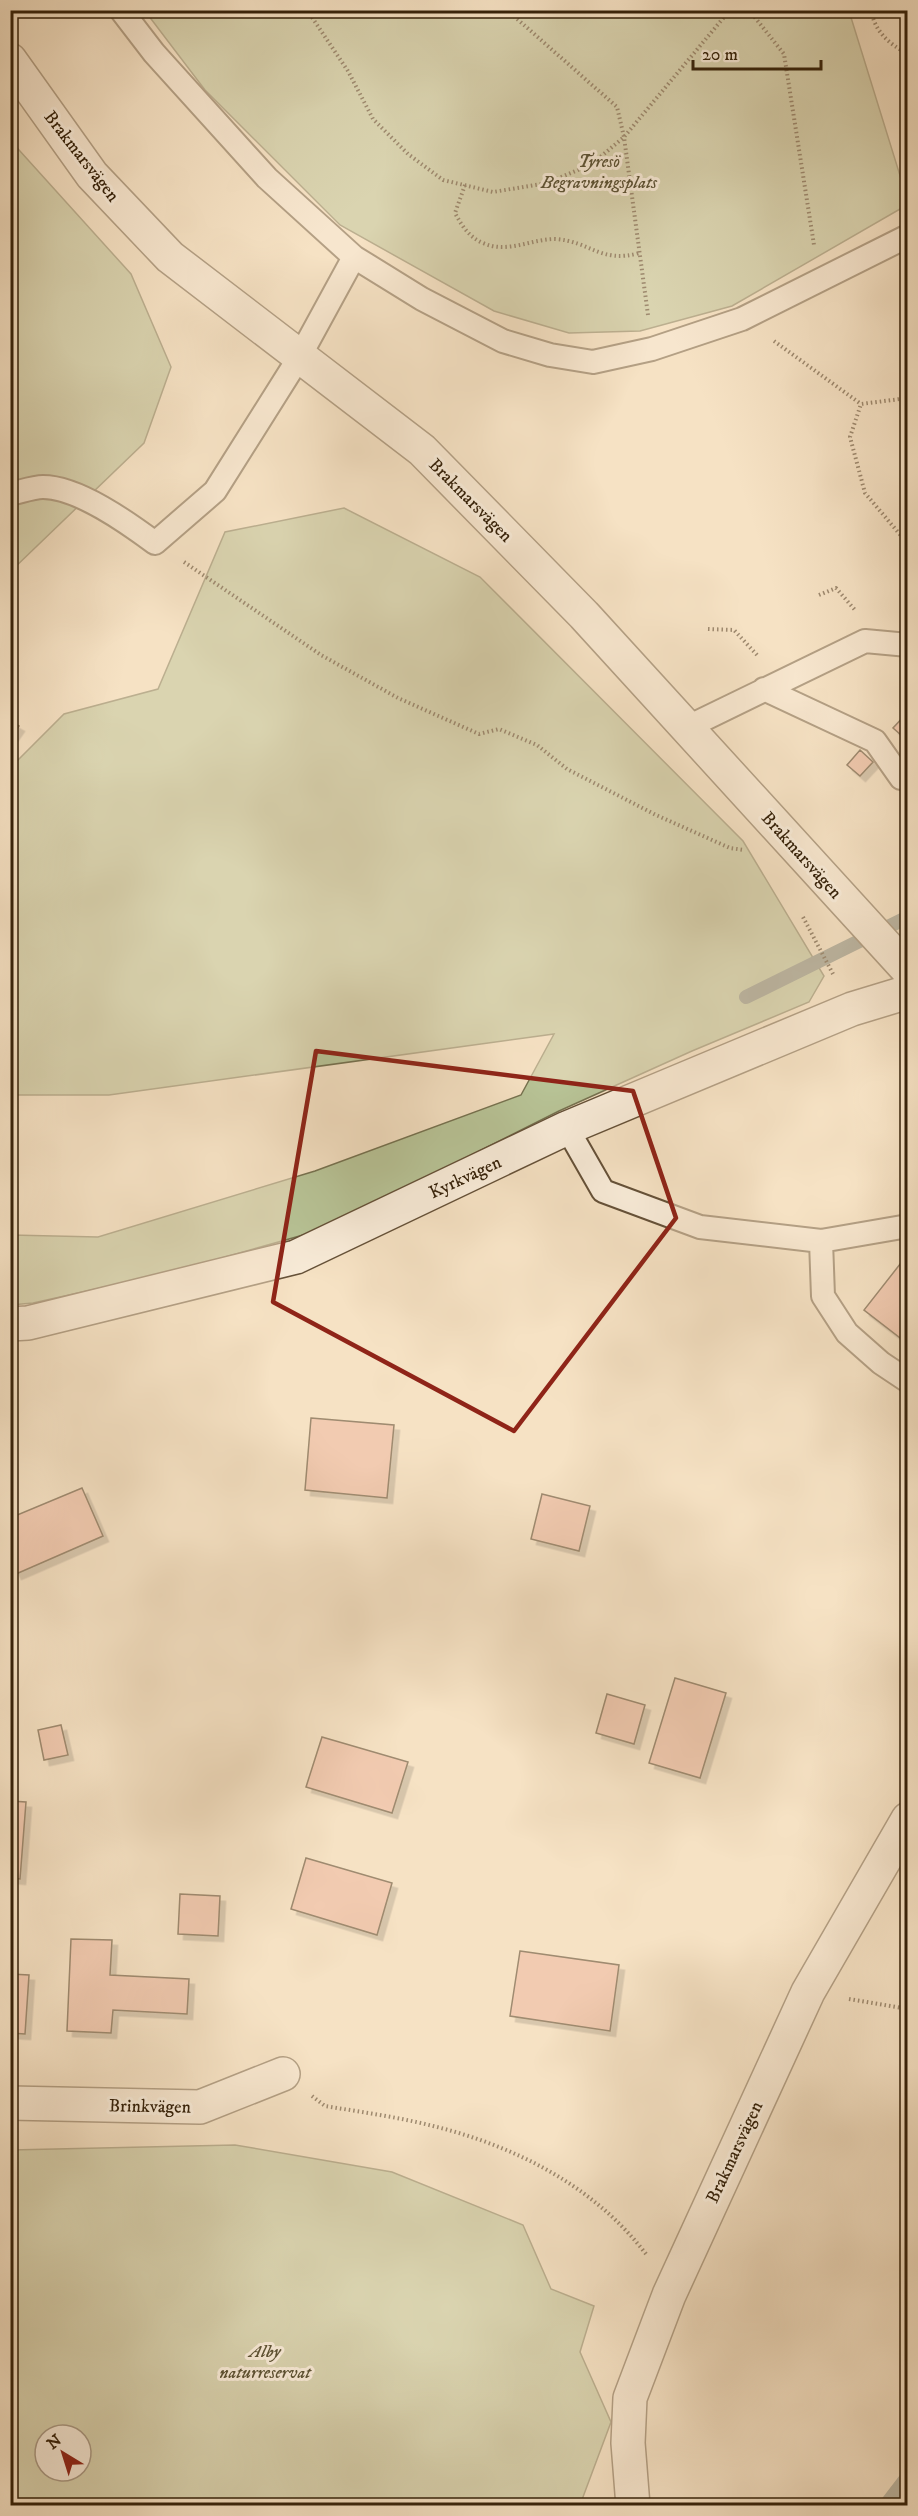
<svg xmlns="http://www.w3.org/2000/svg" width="918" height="2516" font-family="'IM FELL DW Pica',serif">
  <defs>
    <filter id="shadow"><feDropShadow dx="5.5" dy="5.5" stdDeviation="0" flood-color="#0004"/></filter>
  </defs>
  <rect width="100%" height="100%" fill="#f6e2c4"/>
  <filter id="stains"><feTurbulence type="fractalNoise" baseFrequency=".00333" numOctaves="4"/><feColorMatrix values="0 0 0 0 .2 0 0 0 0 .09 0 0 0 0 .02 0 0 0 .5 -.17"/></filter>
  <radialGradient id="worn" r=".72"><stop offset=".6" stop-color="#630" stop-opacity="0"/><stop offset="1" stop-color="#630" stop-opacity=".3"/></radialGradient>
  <path fill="#b8c497" stroke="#767250" stroke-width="1.5" fill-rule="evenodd" d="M145,11H849L907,198V205L732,306L640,331L569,333L494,311L340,225L205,90Z
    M10,140L131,274L171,367L144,443L11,571Z
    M344,508L480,577L743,841L824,976L809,1002L692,1051L559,1111L321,1230L172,1272L33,1303L11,1305V1235L98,1237L315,1171L521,1095L554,1034L109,1095H11V767L64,714L158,689L225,532Z
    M235,2145L392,2172L523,2225L551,2289L594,2306L580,2352L611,2422L580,2505H11V2150ZM45,2435H81V2471H45Z"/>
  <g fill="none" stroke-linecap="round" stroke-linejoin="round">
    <path stroke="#757e75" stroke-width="14" d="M746,997L908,917
      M885,2506L908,2476"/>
  </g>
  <path fill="#edb099" stroke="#352109" stroke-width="1.5" filter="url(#shadow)" d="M908,712V741L893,728Z
    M10,721L19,726L10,739Z
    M860,750L873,762L860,776L847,765Z
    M908,1254V1344L864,1310Z
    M311,1418L394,1425L387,1498L305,1490Z
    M82,1488L103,1536L16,1574L10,1562V1518Z
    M542,1494L590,1506L579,1551L531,1539Z
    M675,1678L726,1693L700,1778L649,1763Z
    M607,1694L645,1705L634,1744L596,1733Z
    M61,1725L68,1755L44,1760L38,1730Z
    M322,1737L408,1762L392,1813L306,1787Z
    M10,1801L26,1802L20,1879L10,1878Z
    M306,1858L392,1883L377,1935L291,1909Z
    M180,1894L220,1896L218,1936L178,1934Z
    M71,1939L112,1940L110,1975L189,1979L187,2014L113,2010L111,2033L67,2031Z
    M520,1951L619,1965L610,2031L510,2016Z
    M10,1974L29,1975L25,2034L10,2033Z"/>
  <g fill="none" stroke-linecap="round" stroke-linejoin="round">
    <defs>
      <path id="service" d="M121,10L154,53L267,178L354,257L422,299L503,341L550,355L593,362L652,349L742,319L908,236
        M10,494C20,492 33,487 43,487C78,487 128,523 155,543L215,491L300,356L354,257
        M764,689L875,741L901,778
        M686,728L865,641L908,645
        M567,1128L603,1191L700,1227L821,1241L908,1226
        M821,1241L823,1296L847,1333L881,1363L908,1381"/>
      <path id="minor" d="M10,1324L28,1323L296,1257L567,1128L852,1009L908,992
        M10,2103L200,2107L283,2074"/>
      <path id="tertiary" d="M10,60L92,175L170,257L422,450L584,615L908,970
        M633,2506L628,2443L630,2398L669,2295L808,1992L908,1819"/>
    </defs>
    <use href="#service" stroke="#655138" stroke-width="26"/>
    <use href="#minor" stroke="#655138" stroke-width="36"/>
    <use href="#tertiary" stroke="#655138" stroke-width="36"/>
    <path stroke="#352109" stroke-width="4" stroke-dasharray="1.5 3" stroke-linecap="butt" d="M307,10L348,71L373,119L408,154L443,180L493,192L547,183L592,164L624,137L730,10
      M507,10L617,107L624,137L648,315
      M749,10L784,54L814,245
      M871,10C875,32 889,44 908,54
      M465,185L455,213C462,226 469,237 483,243C507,254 531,239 555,239C590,241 601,264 639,253
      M774,341L861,404
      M908,398L861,404L850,437L865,493L908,544
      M184,562L321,655L398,698L479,734L499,729L537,745L567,769L656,815L730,848L744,850
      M819,595L836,588L855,610
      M708,629L734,630L757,655
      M803,917L833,974
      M849,1999L908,2009
      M312,2096L325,2106C361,2112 398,2117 433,2126C515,2146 594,2186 646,2254"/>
    <use href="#service" stroke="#f9ecd9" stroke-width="22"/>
    <use href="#minor" stroke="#f9ecd9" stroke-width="33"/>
    <use href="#tertiary" stroke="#f9ecd9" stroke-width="33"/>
  </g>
  <path d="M0 0H918V2516H0ZM316,1051L633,1091L676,1218L514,1431L273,1302Z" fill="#f6e2c4" fill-opacity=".55" fill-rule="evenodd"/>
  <path fill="none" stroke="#8f2418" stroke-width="4.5" stroke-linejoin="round" d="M316,1051L633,1091L676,1218L514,1431L273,1302Z"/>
  <g text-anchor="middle" stroke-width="6" stroke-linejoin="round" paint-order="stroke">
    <g font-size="18" fill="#352109" stroke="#f9ecd9">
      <text transform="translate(82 156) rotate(52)" y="6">Brakmarsvägen</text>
      <text transform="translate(471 500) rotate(45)" y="6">Brakmarsvägen</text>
      <text transform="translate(802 855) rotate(48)" y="6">Brakmarsvägen</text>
      <text transform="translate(465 1177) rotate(-25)" y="6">Kyrkvägen</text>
      <text transform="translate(150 2106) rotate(1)" y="6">Brinkvägen</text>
      <text transform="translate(734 2152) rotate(-65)" y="6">Brakmarsvägen</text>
    </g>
    <g font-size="18" font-style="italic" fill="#5c5234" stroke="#f9ecd9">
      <text x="599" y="167">Tyresö<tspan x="599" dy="21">Begravningsplats</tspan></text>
      <text x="265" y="2357">Alby<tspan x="265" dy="21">naturreservat</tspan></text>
    </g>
  </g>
  <rect width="918" height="2516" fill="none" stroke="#f6e2c4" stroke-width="36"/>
  <rect x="12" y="12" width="894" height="2492" fill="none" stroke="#352109" stroke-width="3"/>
  <rect x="18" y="18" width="882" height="2480" fill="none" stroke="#352109" stroke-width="1.5"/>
  <g transform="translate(63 2453) rotate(322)"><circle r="28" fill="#f9ecd9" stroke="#ab9b86" stroke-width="1.5"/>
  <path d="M0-4.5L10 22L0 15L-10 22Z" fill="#8f2418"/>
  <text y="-9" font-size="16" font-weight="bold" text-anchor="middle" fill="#352109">N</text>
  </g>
  <path d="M693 60v9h128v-9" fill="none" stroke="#352109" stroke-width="3"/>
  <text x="702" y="60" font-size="18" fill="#352109" stroke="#f9ecd9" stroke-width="4.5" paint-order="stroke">20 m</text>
  <rect width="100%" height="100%" filter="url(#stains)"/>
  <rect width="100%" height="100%" fill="url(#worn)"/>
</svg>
